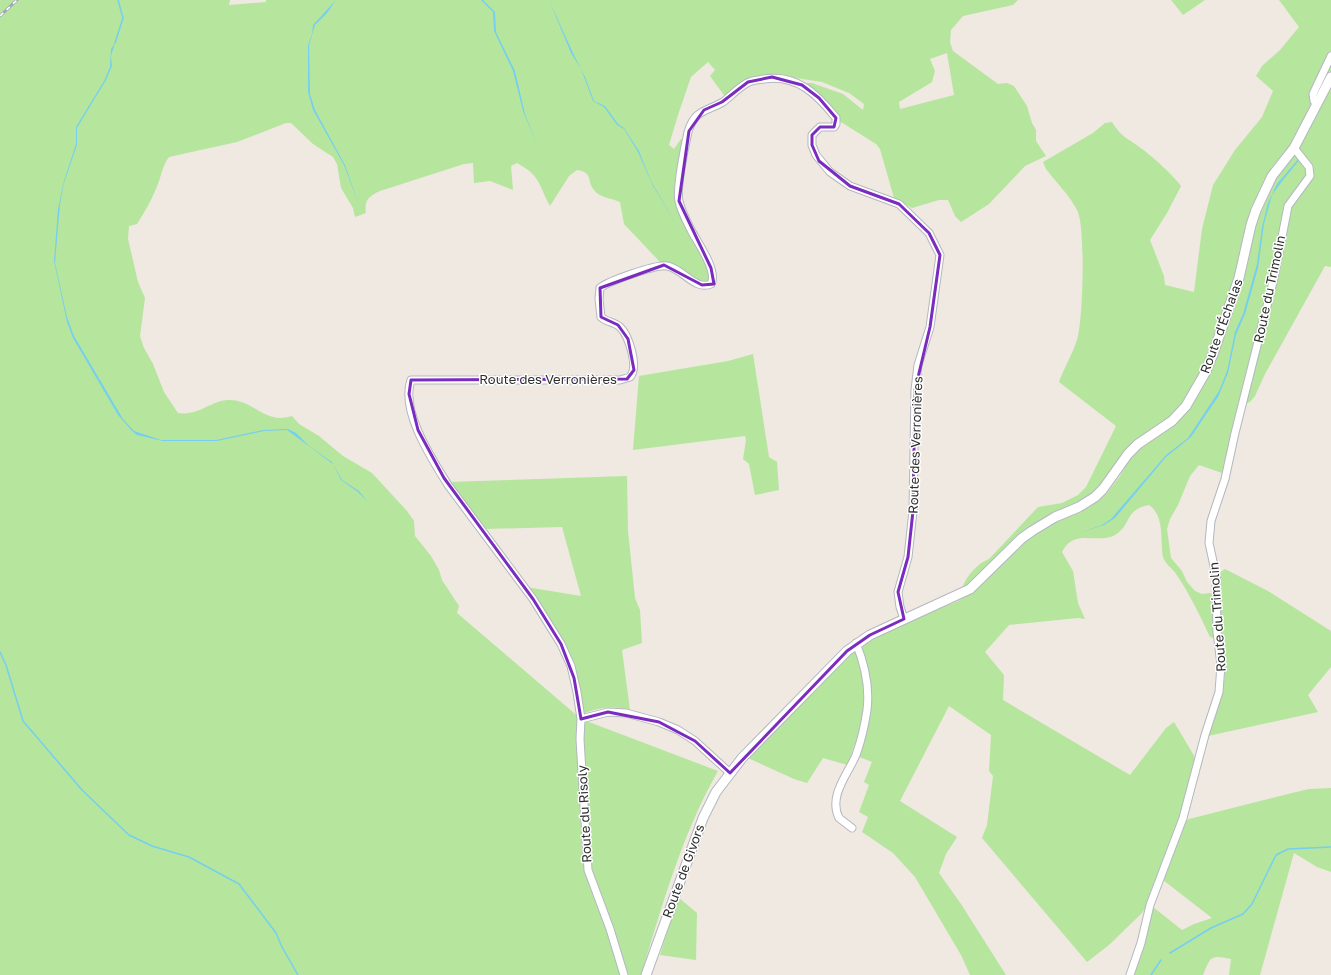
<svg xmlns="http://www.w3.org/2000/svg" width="1331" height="975" font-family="'Golos Text',sans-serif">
  <rect width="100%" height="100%" fill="#efe9e1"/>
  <path fill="#b6e59e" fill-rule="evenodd" d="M0,0H230L229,5L266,2V0H1018L1013,5L963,16L951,30L950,42L953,51L998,84L1007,83L1014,86L1027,106L1032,123L1036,130V141L1046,156L1025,166L989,204L961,222L955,216L948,200H939L912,208L894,198L880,149L876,144L841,122L806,85L808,83H812L843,94L863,110L864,104L849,93L822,82L777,75L759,77L726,98L710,76L715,70L708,62L691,77L678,115L669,145L674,149L681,139L684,140L675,185L676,196L709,269L710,277L708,281L698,280L673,264L660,262L624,224L620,202C611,198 600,198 594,190C586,180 594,173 577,170L569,176L550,206C538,184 541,176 517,163L511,166L513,190L490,181L474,183L473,163L464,164L380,191C369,196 364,200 366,213L355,217L353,208L341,188L337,164L333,157L313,144L291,123H286L237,142L169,157C162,166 161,178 156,189C151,201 144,213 137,224L129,226L128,239L138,282L145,298L140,336L144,348L153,364L164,392L178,413C199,416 210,401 228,400C254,399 264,425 292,416L299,424L319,436L343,456L372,473L407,511L414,521L415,536L431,556L439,570L442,580L459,606L457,613L581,719L718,771C682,834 662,906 641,975H0ZM947,53L954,95L900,109L899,102L932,82L935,71L930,59Z
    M1171,0H1205L1183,15Z
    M1279,0H1331V267L1325,266L1265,374L1255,396L1250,402L1238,406L1222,473L1199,465L1190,476L1178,505L1170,519L1167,529L1171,558L1182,571L1187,582L1195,591L1202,594L1210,593L1214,595L1216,639L1210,637C1200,616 1190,594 1176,574C1172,568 1165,564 1163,557C1160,540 1165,516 1149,505C1126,509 1131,523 1118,533C1100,547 1075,526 1062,552L1073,571L1078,603L1085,619L1078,618L1009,625L985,652L1004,675L1003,700L1130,775L1166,728L1174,722L1196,759L1184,805L1147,905L1142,913L1109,945L1087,962L982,838L987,825L993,776L989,771L991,735L949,706L900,801L957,837L946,854L939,873L961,904L1006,975H970L961,955L915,877L893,853L862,832L868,817L859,812L869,785L864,782L872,762L857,756L869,676L862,649L863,645L903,624L958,601L973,592L985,582L1010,552L1055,519L1082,511L1095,503L1107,493L1120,476L1132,455L1140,449L1135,443C1121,461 1108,485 1089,497C1070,510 1047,516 1027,530C1004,547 985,571 962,590C964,578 978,563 989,559L1038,507L1062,503L1078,495L1086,487L1116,426L1059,382C1064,368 1072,355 1077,340C1083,322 1086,226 1077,210C1070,196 1056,182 1046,169L1043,162L1093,133L1105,123L1112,122C1121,137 1129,139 1142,149C1153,157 1173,175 1181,186L1167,213L1150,240L1164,276L1165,285L1194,292L1202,229L1213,185L1235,150L1262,117L1273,91L1256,76L1262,66L1280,50L1299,27Z
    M753,354L769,457L777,462L779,490L755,495L749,464L743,459L746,440L745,436L633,450L639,376L728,361Z
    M627,476L628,531L635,598L640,610L642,643L622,650L630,710C614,706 601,707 585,713C578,703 576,672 571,658C562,632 543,609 526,587L581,596L562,527L485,529L450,482Z
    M1225,569L1268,591L1331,631V667L1308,695L1318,712L1208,736L1223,690L1225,674L1220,627L1219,573Z
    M855,652C876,682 860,734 847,765L823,758L807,783L794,779L748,758L850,654Z
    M1331,788V872L1317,867L1294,853L1260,975H1229L1231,959C1211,955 1211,955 1203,975H1133L1153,907L1182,930L1194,924L1212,918L1163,880L1185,822L1189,819L1288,794L1309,789Z
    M678,897L697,913L696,960L660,955Z"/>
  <path fill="#75cff0" d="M336,0L327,13L315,25L309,45L310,94L315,110L345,165L359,205L344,165L313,110L308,92V45L312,34L313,25Z
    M481,0H483L495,12L496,32L515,71L525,114L537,145L523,111L513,71L494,31L493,12Z
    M549,0L573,53L585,77L594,101L605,106L618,124L624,128L639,151L651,181L677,226L652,184L638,152L624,129L617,125L604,107L593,101L581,69L571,53Z
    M115,43L111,56L112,66L106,80L77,128V145L64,183L60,204L55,263L67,317L74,336L123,419L134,431L161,440H216L263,430L288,429L296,433L309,446L332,462L342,480L359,491L367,501L358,492L341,480L333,464L287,430L264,431L217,441H163L137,435L132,431L118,415L73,338L67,322L54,261L58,209L64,181L76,144V127L104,81L110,67L111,49Z
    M1300,157L1301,158L1283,180L1272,195L1264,224L1258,268L1245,314L1236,335L1228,373L1218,397L1207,413L1191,437L1166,457L1115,518L1104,525L1079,533L1044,555L1079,533L1102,525L1111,519L1166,455L1188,438L1219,391L1227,371L1235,332L1243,314L1257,264L1262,227L1268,203L1277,184Z"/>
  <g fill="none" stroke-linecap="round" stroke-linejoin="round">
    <path stroke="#75cff0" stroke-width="1.5" d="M115,43L123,18L118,0
      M0,652L6,665L23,721L82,790L129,835L152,846L189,857L239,884L276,933L282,947L298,975
      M1170,953L1211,928L1243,914L1252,904L1276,855L1288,849L1331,847
      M1151,975L1161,960"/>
    <defs>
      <path id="street" d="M1317,104L1314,101L1313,94L1331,56
        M581,719L608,712L626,713L659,722L678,730L695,741L730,773
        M852,828L839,818C828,796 848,774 856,755C861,741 865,724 867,710C870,686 865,665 856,643
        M624,975L610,929L588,870L580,739L581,719L577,692L571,666L561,644L533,599L448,485C432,459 400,411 411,380H620L630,377C639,367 629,336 620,327C615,322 606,322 601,317L599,299L600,288C608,281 657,264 667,266C682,268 695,291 711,284C718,271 698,243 692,232C687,222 681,211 679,201C676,189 685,145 688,132C695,109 706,112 723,102C731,96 738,88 747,83C752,80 758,80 764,79C797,74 817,94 836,118V124L834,127H820L812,135V145L816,155L830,172L850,186L899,204L929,233L940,255L930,327L918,365L915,390L913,511L908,557L898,592L900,607L904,619
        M1130,975L1141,943L1150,905L1183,818L1205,735L1219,692L1221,665L1217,632L1216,575L1209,543L1211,521L1225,479L1235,433L1274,278L1288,206L1310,176L1309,167L1294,148"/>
      <path id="secondary" d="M646,975L703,818L716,792L742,758L847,651L870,635L970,589L1022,538L1032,531L1055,517L1079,507L1095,497L1103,489L1128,454L1138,444L1172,421L1186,406L1205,373L1213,354L1239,278L1251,225L1256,210L1272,176L1294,148L1331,77"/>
    </defs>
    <use href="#street" stroke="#b4b7c1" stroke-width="9"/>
    <use href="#secondary" stroke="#b4b7c1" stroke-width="11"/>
    <use href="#street" stroke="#fff" stroke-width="7"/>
    <use href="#secondary" stroke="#fff" stroke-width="9"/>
    <defs>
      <path id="rail" d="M0,16L17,0"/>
    </defs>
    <use href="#rail" stroke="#a3a6b8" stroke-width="3"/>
    <use href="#rail" stroke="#fff" stroke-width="1.5" stroke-dasharray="4.5" stroke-linecap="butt"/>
  </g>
  <path fill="none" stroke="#7b2cbf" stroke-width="3" stroke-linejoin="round" d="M772,77L802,85L819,98L836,118L834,127H820L812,135V145L819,161L850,186L899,204L929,233L940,255L930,327L915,390L913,511L908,557L898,592L904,619L870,635L847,651L730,773L695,741L659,722L608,712L581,719L574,678L561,644L533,599L444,478L418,430L409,394L411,380L627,379L634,370L628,339L618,325L601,317L600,288L664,265L702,285L714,284L711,268L679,201L689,131L704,110L722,102L748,82Z"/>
  <g text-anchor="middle" stroke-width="3" stroke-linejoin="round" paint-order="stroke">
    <g font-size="13" fill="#2e2e2e" stroke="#fff">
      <text transform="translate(1269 289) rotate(-78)" y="5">Route du Trimolin</text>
      <text transform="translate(1221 326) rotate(-70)" y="5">Route d'Échalas</text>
      <text x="548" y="384">Route des Verronières</text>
      <text transform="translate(915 445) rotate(-88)" y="5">Route des Verronières</text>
      <text transform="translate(1217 617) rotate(-94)" y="5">Route du Trimolin</text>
      <text transform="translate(584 814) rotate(-93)" y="5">Route du Risoly</text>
      <text transform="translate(683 871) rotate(-70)" y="5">Route de Givors</text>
    </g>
  </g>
</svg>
